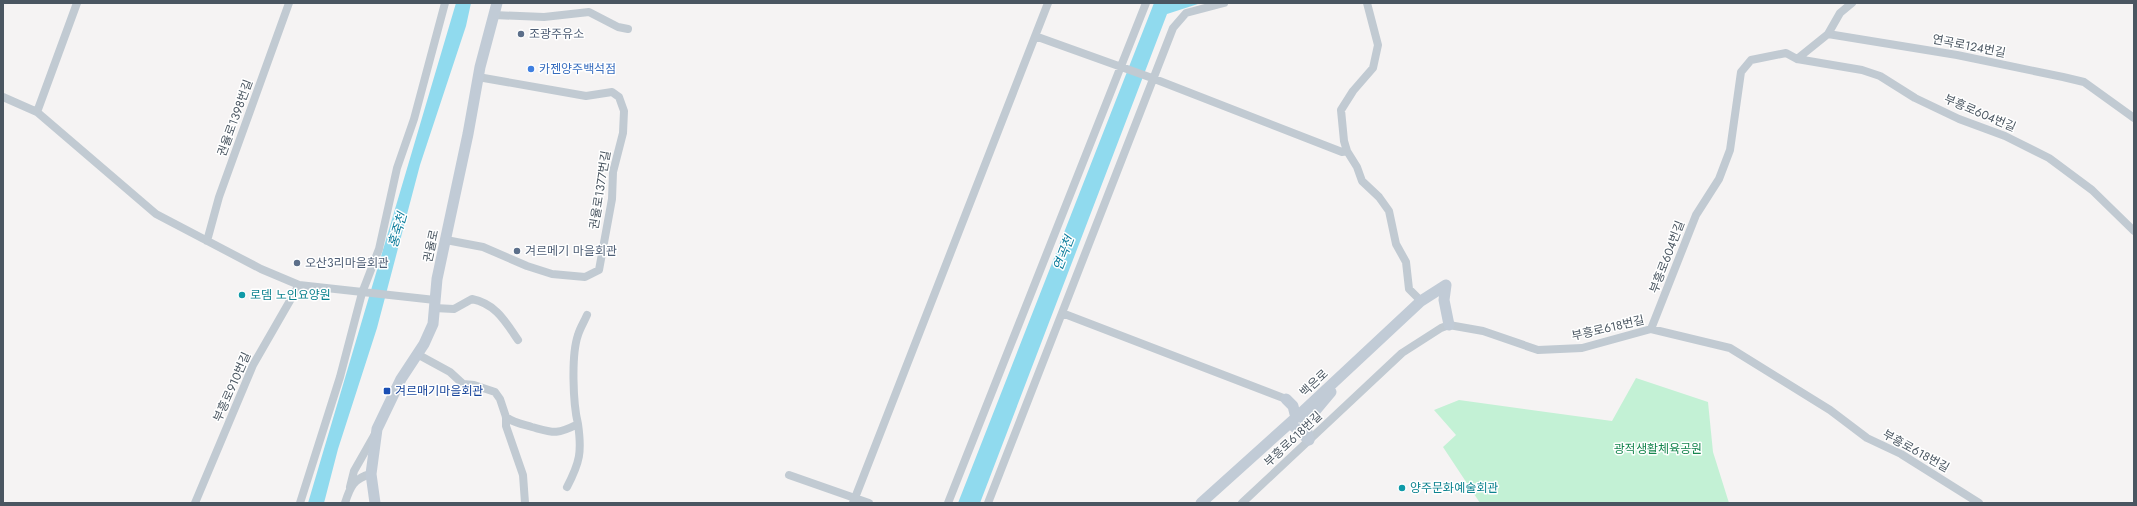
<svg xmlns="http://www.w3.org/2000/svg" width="2137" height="506" font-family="Jost,'Noto Sans KR',sans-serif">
  <rect width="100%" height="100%" fill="#f5f3f3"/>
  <path fill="#c3f1d5" d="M1636,378L1708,402L1713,452L1729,503H1480L1443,447L1456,435L1434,410L1459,400L1612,421Z"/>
  <path fill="#90daee" d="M456,3H471L466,26L420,165L377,328L338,449L324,503H308Z
    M1154,3H1201L1167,14L980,503H958Z"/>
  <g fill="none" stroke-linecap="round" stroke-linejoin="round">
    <path stroke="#c1cad2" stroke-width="8" d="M1367,3L1378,45L1373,68L1353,91L1341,110L1344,141L1347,151L1357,167L1362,181L1379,197L1389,211L1396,244L1406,262L1409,289L1421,301
      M494,10V15L544,17L589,12L618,27L628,29
      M1828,34L1957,55L2063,77L2084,82L2134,118
      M1035,36L1152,78L1342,152L1347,151
      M1797,59L1828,34L1840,13L1852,3
      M3,97L37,112L156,214L261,269L299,285L435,300
      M37,112L77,3
      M446,240L483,247L527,266L552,274L585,277L599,270L612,199L613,172L623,133L624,111L619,97L612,92L586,96L478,77
      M207,241L219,197L289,3
      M434,308L454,309L472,299C496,304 505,321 518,340
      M1062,313L1286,399
      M1651,329L1696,215L1719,179L1730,150L1741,72L1751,60L1786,53L1797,59L1862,70L1880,76L1915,98L1959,119L2005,136L2049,158L2092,190L2134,231
      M417,354L450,372L463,384L474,385L495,392L500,399L506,417V426L523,475L525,503
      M506,417C514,423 522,424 532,427C554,433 556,435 578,424C573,404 571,355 578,335C580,328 584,322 587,315
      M789,475L869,503
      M350,487L354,471L375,434
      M567,487C580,462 582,452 578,424
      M195,503L253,365L299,285
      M300,503L340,377L362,293L379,249L397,168L414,119L445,3
      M345,503C350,487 354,478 371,474
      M853,503L1048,3
      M948,503L1146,3
      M988,503L1173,28L1186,13L1224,3
      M1242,503L1402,353L1441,328L1449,325L1483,331L1538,350L1582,348L1651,329L1730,348L1830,410L1867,438L1901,454L1979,503"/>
    <path stroke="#c1cbd6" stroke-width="11" d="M1446,285L1444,300L1449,325
      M1286,399L1293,406L1296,418
      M1290,423L1309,440
      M1309,440L1305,423L1331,392
      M375,503L371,474L377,429L401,379L424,344L433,324L437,279L468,134L480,67L497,3
      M1201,503L1301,413L1421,301L1446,285"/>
  </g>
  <g fill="#5c6f8a" stroke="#fff" stroke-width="1.5">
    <circle cx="521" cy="34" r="4"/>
    <circle cx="517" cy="251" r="4"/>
    <circle cx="297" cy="263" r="4"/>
  </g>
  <circle fill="#3f7fe0" stroke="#fff" stroke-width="1.5" cx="531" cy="69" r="4"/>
  <g fill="#0f9aa8" stroke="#fff" stroke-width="1.5">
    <circle cx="242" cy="295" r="4"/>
    <circle cx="1402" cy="488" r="4"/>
  </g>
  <rect fill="#1a4fb4" stroke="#fff" stroke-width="1.5" x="383" y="387" width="8" height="8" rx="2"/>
  <g text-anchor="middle" stroke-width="3" stroke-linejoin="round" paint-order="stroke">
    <g font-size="12" fill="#4e5e75" stroke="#fff" text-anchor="start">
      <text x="529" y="38">조광주유소</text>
      <text x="525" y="255">겨르메기 마을회관</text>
      <text x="305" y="267">오산3리마을회관</text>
    </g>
    <g font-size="12" fill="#4a5661" stroke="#fff">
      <text transform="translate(1969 46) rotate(11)" y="4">연곡로124번길</text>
      <text transform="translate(1980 113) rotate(23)" y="4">부흥로604번길</text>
      <text transform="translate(235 118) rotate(-70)" y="4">권율로1398번길</text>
      <text transform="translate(600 190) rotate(-81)" y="4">권율로1377번길</text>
      <text transform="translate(431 246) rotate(-78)" y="4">권율로</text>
      <text transform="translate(1667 257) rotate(-69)" y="4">부흥로604번길</text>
      <text transform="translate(1608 328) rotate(-13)" y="4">부흥로618번길</text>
      <text transform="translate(1314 383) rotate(-43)" y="4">백은로</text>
      <text transform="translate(232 387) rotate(-66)" y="4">부흥로910번길</text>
      <text transform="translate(1293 439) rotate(-43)" y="4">부흥로618번길</text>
      <text transform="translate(1916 451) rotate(29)" y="4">부흥로618번길</text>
    </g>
    <g font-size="12" fill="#366cbe" stroke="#fff" text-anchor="start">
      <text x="539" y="73">카젠양주백석점</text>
    </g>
    <g font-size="12" fill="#0d838f" stroke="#fff" text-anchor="start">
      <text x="250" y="299">로뎀 노인요양원</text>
      <text x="1410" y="492">양주문화예술회관</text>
    </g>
    <g font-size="12" fill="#164399" stroke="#fff" text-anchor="start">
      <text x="395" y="395">겨르매기마을회관</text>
    </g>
    <g font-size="12" fill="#17864f" stroke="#fff">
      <text x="1658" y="453">광적생활체육공원</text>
    </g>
    <g font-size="13" font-style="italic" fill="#0c7c9b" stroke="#fff">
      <text transform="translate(397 230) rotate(-74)" y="5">홍죽천</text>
      <text transform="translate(1063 253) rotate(-69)" y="5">연곡천</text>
    </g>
  </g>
  <rect width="2137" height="506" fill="none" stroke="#4a5661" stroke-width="8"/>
</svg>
